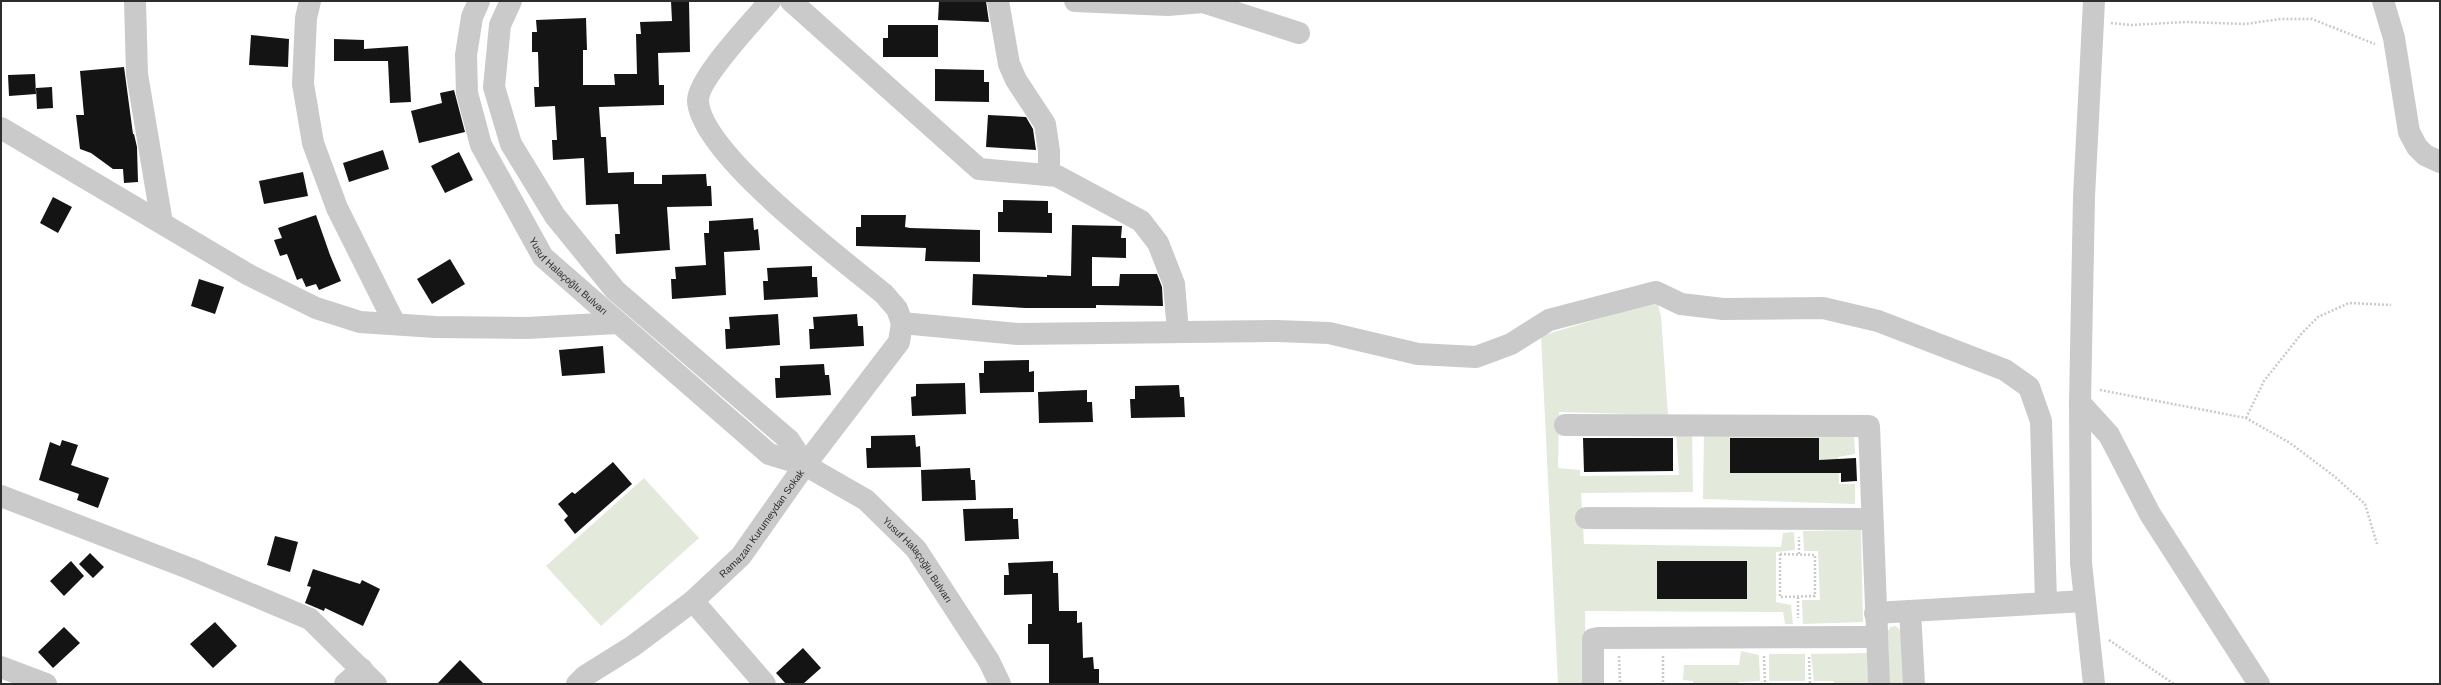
<svg xmlns="http://www.w3.org/2000/svg" width="2441" height="685" font-family="Arial,sans-serif">
  <rect width="100%" height="100%" fill="#fff"/>
  <path fill="#e3e9db" d="M1657,301L1661,316L1668,415L1559,412L1558,468L1580,470V476L1679,475L1676,432L1692,430L1693,492L1581,493L1584,544L1781,547L1783,533L1794,532L1795,550L1776,552V602L1791,605L1793,624H1785L1783,612L1585,611L1586,684H1558L1541,336Z
    M1704,430L1854,431L1855,454L1838,457L1839,484H1855V504L1703,499Z
    M644,478L699,538L601,626L546,566Z
    M1861,530L1863,622L1803,624L1802,600H1820L1818,551H1804L1803,531Z
    M1896,626L1900,630L1905,684H1889L1888,631L1890,627Z
    M1741,651L1759,655L1760,681L1738,682V684H1693V681L1683,680L1684,665H1739Z
    M1867,653L1868,684H1834V681H1814L1811,654Z
    M1769,654H1805V681H1769Z"/>
  <path fill="#141414" d="M671,1H689L690,52L658,53L659,85H664V105L599,107L601,137H606L608,173L634,172V184H662V175L706,174L707,186H711L712,206L667,207L670,250L616,254L615,234H620L618,204L586,205L584,158L553,160L552,140H557L555,106L535,107L534,87H539L538,52H532V32H537L536,20L586,18L587,50H583V85H615L614,74H637L636,34H641L640,22L672,21Z
    M939,1H986L989,22L938,20Z
    M888,25H938V57H883V38H888Z
    M251,35L289,39L288,67L249,65Z
    M334,39L364,40V49L408,46L411,102L390,103L388,61H334Z
    M124,67L133,134H134L137,147L138,182L124,183L123,169H113L91,153L80,149L76,115H84L80,71Z
    M935,69L984,70V82H989V102L935,101Z
    M35,74L36,94L9,96L8,75Z
    M52,87L53,108L37,109L36,88Z
    M454,90L465,132L419,143L411,111L442,103L440,93Z
    M988,115L1026,117L1033,129L1036,150L986,147Z
    M383,150L389,169L349,182L343,163Z
    M459,152L473,180L445,193L431,166Z
    M303,172L308,196L264,204L259,181Z
    M53,197L72,207L58,233L40,223Z
    M1003,200L1048,201V213H1052V233L998,232V212H1003Z
    M316,215L330,255L341,281L319,290L316,284L306,287L302,278L297,280L287,254L280,256L274,240L282,238L278,228Z
    M861,215H906L905,227L910,228L980,230V262L925,261L926,248L856,246V227H861Z
    M753,218L754,230L758,229L760,250L724,252L726,295L672,299L671,279H676L675,267L706,265L704,233H709V221Z
    M1072,225L1122,226L1121,238H1126V258L1092,257V286H1119L1120,274H1157L1162,287L1163,306L1096,305V308H1026L972,305L973,274L1047,277V275L1071,276Z
    M450,259L465,284L432,304L417,279Z
    M812,266V277H817L818,297L764,300L763,281H768L767,268Z
    M199,279L224,287L215,314L191,306Z
    M778,314L780,345L726,349L725,329H730L729,317Z
    M857,314L858,326H863L864,346L810,349L809,329H814L813,317Z
    M603,346L605,373L562,376L559,350Z
    M1029,360V372L1034,371V392L980,393L979,373H984V361Z
    M824,364L825,375H829L831,395L776,398L775,378H780V366Z
    M965,383L966,414L912,416L911,397L916,396V384Z
    M1179,385L1180,397H1184L1185,417L1131,418L1130,399H1135V386Z
    M1087,390V402H1092L1093,422L1039,423L1038,392Z
    M915,435L916,447L920,446L921,467L867,468L866,448H871V436Z
    M1583,438H1673V471L1584,472Z
    M1730,438H1819V460L1856,458L1857,481L1841,482V473H1730Z
    M62,440L78,445L71,465L109,478L98,508L77,500L79,494L39,480L50,442L60,446Z
    M613,462L632,484L575,534L564,520L568,516L558,504L572,492L575,494Z
    M970,468L971,480H975L976,500L922,501L921,470Z
    M1013,508V519H1018L1019,539L965,541L963,509Z
    M275,536L298,542L290,572L267,565Z
    M90,553L104,567L93,578L79,564Z
    M71,561L84,576L64,596L50,581Z
    M1053,561V573H1058L1059,611H1077V623L1082,622L1083,658L1093,657L1094,669H1099V684H1049V644H1028V624H1032V594L1004,595V575H1009L1008,563Z
    M1657,561H1747V599H1657Z
    M313,569L360,584L362,580L380,589L363,626L325,608L324,611L305,603L311,587L307,586Z
    M215,622L237,646L213,668L190,644Z
    M64,627L80,643L53,668L38,652Z
    M803,648L821,668L803,684H786L776,673Z
    M460,660L484,684H437Z"/>
  <g fill="none" stroke-linecap="round" stroke-linejoin="round">
    <path stroke="#cacaca" stroke-width="2.5" stroke-dasharray="2 2" stroke-linecap="butt" d="M2111,23L2131,25L2186,22L2245,24L2281,19H2312L2375,44
      M2100,390L2246,418L2290,443L2334,476L2365,504L2377,544
      M2246,418L2264,381L2302,333L2318,317L2349,303L2391,305
      M1780,554L1815,555V596L1780,597Z
      M1799,554V537
      M1798,597V618
      M2109,640L2174,684
      M1619,656L1620,682
      M1663,656V683
      M1764,656L1765,684
      M1809,657L1810,684"/>
    <g stroke="#cacaca" stroke-width="22">
      <path d="M135,1L137,74L162,223"/>
      <path d="M310,1L306,18L303,84L313,143L337,208L395,324"/>
      <path id="s1" d="M479,1L472,17L466,55L467,93L481,145L543,257L769,454L805,465L866,500L916,549L989,661L1000,684"/>
      <path d="M511,1L500,25L494,87L511,144L555,216L615,290L789,440L805,465"/>
      <path d="M770,1C755,19 697,79 698,101C701,154 842,259 884,294L897,309L902,323"/>
      <path d="M791,1L979,169L1057,176L1141,221L1158,243L1174,284L1178,332"/>
      <path d="M998,1L1009,64L1016,80L1045,124L1049,151V175"/>
      <path d="M1075,1L1168,5L1203,2L1299,33"/>
      <path d="M2094,1L2084,197L2080,403L2081,563L2094,684"/>
      <path d="M2383,1L2394,38L2409,132L2417,147L2425,155L2440,162"/>
      <path d="M1,128L249,275L316,308L360,322L435,327L527,328L617,323"/>
      <path d="M902,323L1018,334L1277,331L1329,333L1418,354L1476,357L1511,344L1549,320L1656,292L1681,304L1723,309L1823,308L1878,321L2005,370L2029,387L2041,421L2046,603"/>
      <path d="M2080,403L2109,435L2150,514L2259,684"/>
      <path d="M1565,425L1869,426L1879,684"/>
      <path d="M1,496L191,569L310,619L376,684"/>
      <path d="M1586,518L1872,519"/>
      <path d="M693,601L765,684"/>
      <path d="M1910,611L1914,684"/>
      <path d="M1875,613L2084,601"/>
      <path d="M1,667L46,684"/>
      <path d="M345,684L362,669"/>
      <path id="s2" d="M577,684L585,676L633,646L693,601L741,556L805,465L899,342L902,323"/>
      <path d="M1593,684V639L1598,638L1876,637"/>
    </g>
  </g>
  <g text-anchor="middle" stroke-width="4" stroke-linejoin="round" paint-order="stroke">
    <g font-size="10" fill="#2d2d2d" stroke="#fff">
      <text dy="4" stroke="none"><textPath href="#s1" startOffset="307">Yusuf Halaçoğlu Bulvarı</textPath></text>
      <text dy="4" stroke="none"><textPath href="#s2" startOffset="247">Ramazan Kurumeydan Sokak</textPath></text>
      <text dy="4" stroke="none"><textPath href="#s1" startOffset="763">Yusuf Halaçoğlu Bulvarı</textPath></text>
    </g>
  </g>
  <rect width="2441" height="685" fill="none" stroke="#2d2d2d" stroke-width="4"/>
</svg>
